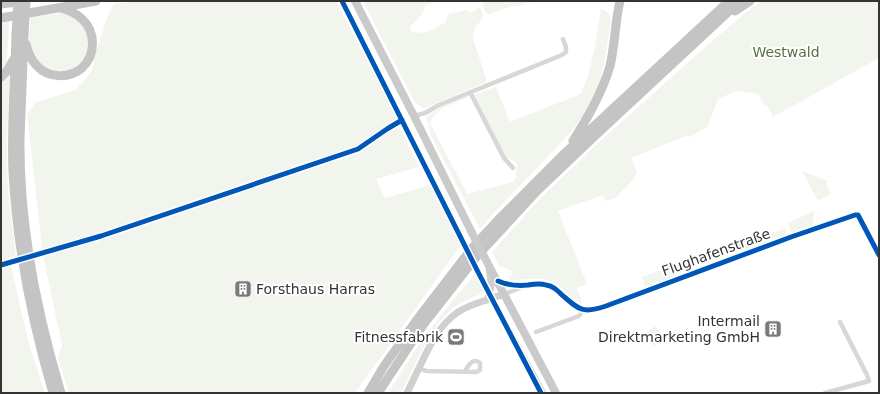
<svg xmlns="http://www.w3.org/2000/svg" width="880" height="394" font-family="'DejaVu Sans',sans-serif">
  <rect width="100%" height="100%" fill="#fff"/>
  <path fill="#f1f5ed" d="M139,1H336L398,118L359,144L370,167L362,149L399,126L419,167L376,179L385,198L430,185L461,245L355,393H69L58,358L62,345L43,256L27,114L36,102L76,90L92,71L96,53L107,18L114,4Z
    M363,1H433L430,4L425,5C425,14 416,20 410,27L411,32C430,34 430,31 446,22L448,14L466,10L471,13L479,7C488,17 479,21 474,30C473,33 473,36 473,39L486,78V82L425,108H423L415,103Z
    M482,1H532L515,7L513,6L489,14H488L485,12Z
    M761,1H879V58L773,117L767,105L765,106L758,94L736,91L718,99L708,126L690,137L686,136L631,158L637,172L633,180L615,198L606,201L603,195L558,211L587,284L577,288L583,304C573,301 566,292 558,285C545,275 524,280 509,281V279L513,272L509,269L499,266L492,252L538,201L598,143L712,41L750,9Z
    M601,9L607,12L609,14L611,21L604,63L600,81L593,100L583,116L571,132L491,216L480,229L430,134L429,125L426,118C434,111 459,95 469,97C455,103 436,107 430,123L467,194L513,182L516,177L517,163L505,156L474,95L496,87L510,122L581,94L588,76L594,51Z
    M60,13C71,15 81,21 86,31C102,67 45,92 31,48C28,38 30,27 31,17Z
    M9,21L7,60L5,66L1,71V23Z
    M10,72C8,114 5,157 9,199C11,218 14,238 16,257H9L28,341L45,393H1V81Z
    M802,171L828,181L826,184L831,194L818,201Z
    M814,211V216L812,226L792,234L788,223Z
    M783,227H784L787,235L746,251L742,243L748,240L750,244L754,242V240L784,229Z
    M671,266L675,277L645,288L643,283H645L642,277Z
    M475,274L485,292C474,297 462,301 452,309C429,329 415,366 401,393H388L421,341L445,310Z
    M656,326L663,341L654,346L647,331Z"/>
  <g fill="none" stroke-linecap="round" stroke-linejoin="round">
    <path stroke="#d7d7d7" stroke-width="4.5" d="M470,92L504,158L513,168
      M414,116L425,113L439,105L562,55L566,52V47L563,39
      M498,281C507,285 518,286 528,285C534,284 540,283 546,285C553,286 557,290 562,295C579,310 583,314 606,306L791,237L855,215H858L879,255
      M504,294L523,287
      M536,332L579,316L581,313L582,309
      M419,368L426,371L476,372L480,370V363C473,357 468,366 465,371
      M825,393L869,381L867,375L840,322"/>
    <path stroke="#d0d0d0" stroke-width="7" d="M487,300C492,288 492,283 489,270
      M407,393C411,385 415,376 419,368C429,347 438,326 458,312C472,303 489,300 504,294"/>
    <path stroke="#cacaca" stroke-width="8" d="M355,1L414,116L472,233
      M487,262L556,393"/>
    <path stroke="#c4c4c4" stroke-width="9" d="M1,4L25,1
      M735,11L750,1
      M1,18L96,1
      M24,34L20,139C19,222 37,313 61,393
      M16,35C15,80 11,126 13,172C17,246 32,322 53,393
      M26,44C28,52 31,60 37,66C48,78 69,79 82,68C96,55 96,32 82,19C76,13 68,10 60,8
      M1,77L7,71L14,59
      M573,141C588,117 602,93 610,66C615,45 615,22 620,1
      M368,393L384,366L416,321L472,248L498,220L566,152L729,1
      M378,393L423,325L477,256L538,190L598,133L740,1"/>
    <path stroke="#bebebe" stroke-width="1" d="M345,1L453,217L491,291L546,393"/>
    <path stroke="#cacaca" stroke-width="8" d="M472,233L487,262"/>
    <path stroke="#c4c4c4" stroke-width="9" d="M24,34L26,1
      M16,35L18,1"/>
    <defs>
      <path id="cycleway" d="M342,1L478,272L541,393
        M1,265L101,236L358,149L387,129L402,120
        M498,281C507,285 518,286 528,285C534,284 540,283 546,285C553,286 557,290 562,295C579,310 583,314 606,306L791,237L855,215H858L879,255"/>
    </defs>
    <use href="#cycleway" stroke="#fff" stroke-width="8"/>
    <use href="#cycleway" stroke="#0057b8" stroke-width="5"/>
  </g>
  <defs>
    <symbol id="building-square" viewBox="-11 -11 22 22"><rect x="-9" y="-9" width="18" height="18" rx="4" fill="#7a7a7a" stroke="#fff"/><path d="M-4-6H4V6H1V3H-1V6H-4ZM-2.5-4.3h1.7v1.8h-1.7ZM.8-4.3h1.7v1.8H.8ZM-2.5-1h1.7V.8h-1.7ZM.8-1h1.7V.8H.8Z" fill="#fff"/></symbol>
    <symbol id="stadium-square" viewBox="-11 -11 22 22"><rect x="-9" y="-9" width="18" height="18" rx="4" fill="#7a7a7a" stroke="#fff"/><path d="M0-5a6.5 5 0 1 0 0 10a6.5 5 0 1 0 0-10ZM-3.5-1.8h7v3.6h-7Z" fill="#fff"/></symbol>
  </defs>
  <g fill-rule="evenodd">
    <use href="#building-square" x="233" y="279" width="20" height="20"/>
    <use href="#building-square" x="763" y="319" width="20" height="20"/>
    <use href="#stadium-square" x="446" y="327" width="20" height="20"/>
  </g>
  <g text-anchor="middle" stroke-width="4" stroke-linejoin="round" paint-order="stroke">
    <g font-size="14" fill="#56703f" stroke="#fff">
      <text x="786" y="57">Westwald</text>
    </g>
    <g font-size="14" fill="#333" stroke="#fff">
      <text transform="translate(716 252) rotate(-20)" y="5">Flughafenstraße</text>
    </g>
    <g font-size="14" fill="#333" stroke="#fff" text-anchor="end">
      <text x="256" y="294" text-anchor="start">Forsthaus Harras</text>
      <text x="760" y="326">Intermail<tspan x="760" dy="16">Direktmarketing GmbH</tspan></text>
      <text x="443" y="342">Fitnessfabrik</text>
    </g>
  </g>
  <rect width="880" height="394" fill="none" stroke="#333333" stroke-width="4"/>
</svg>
